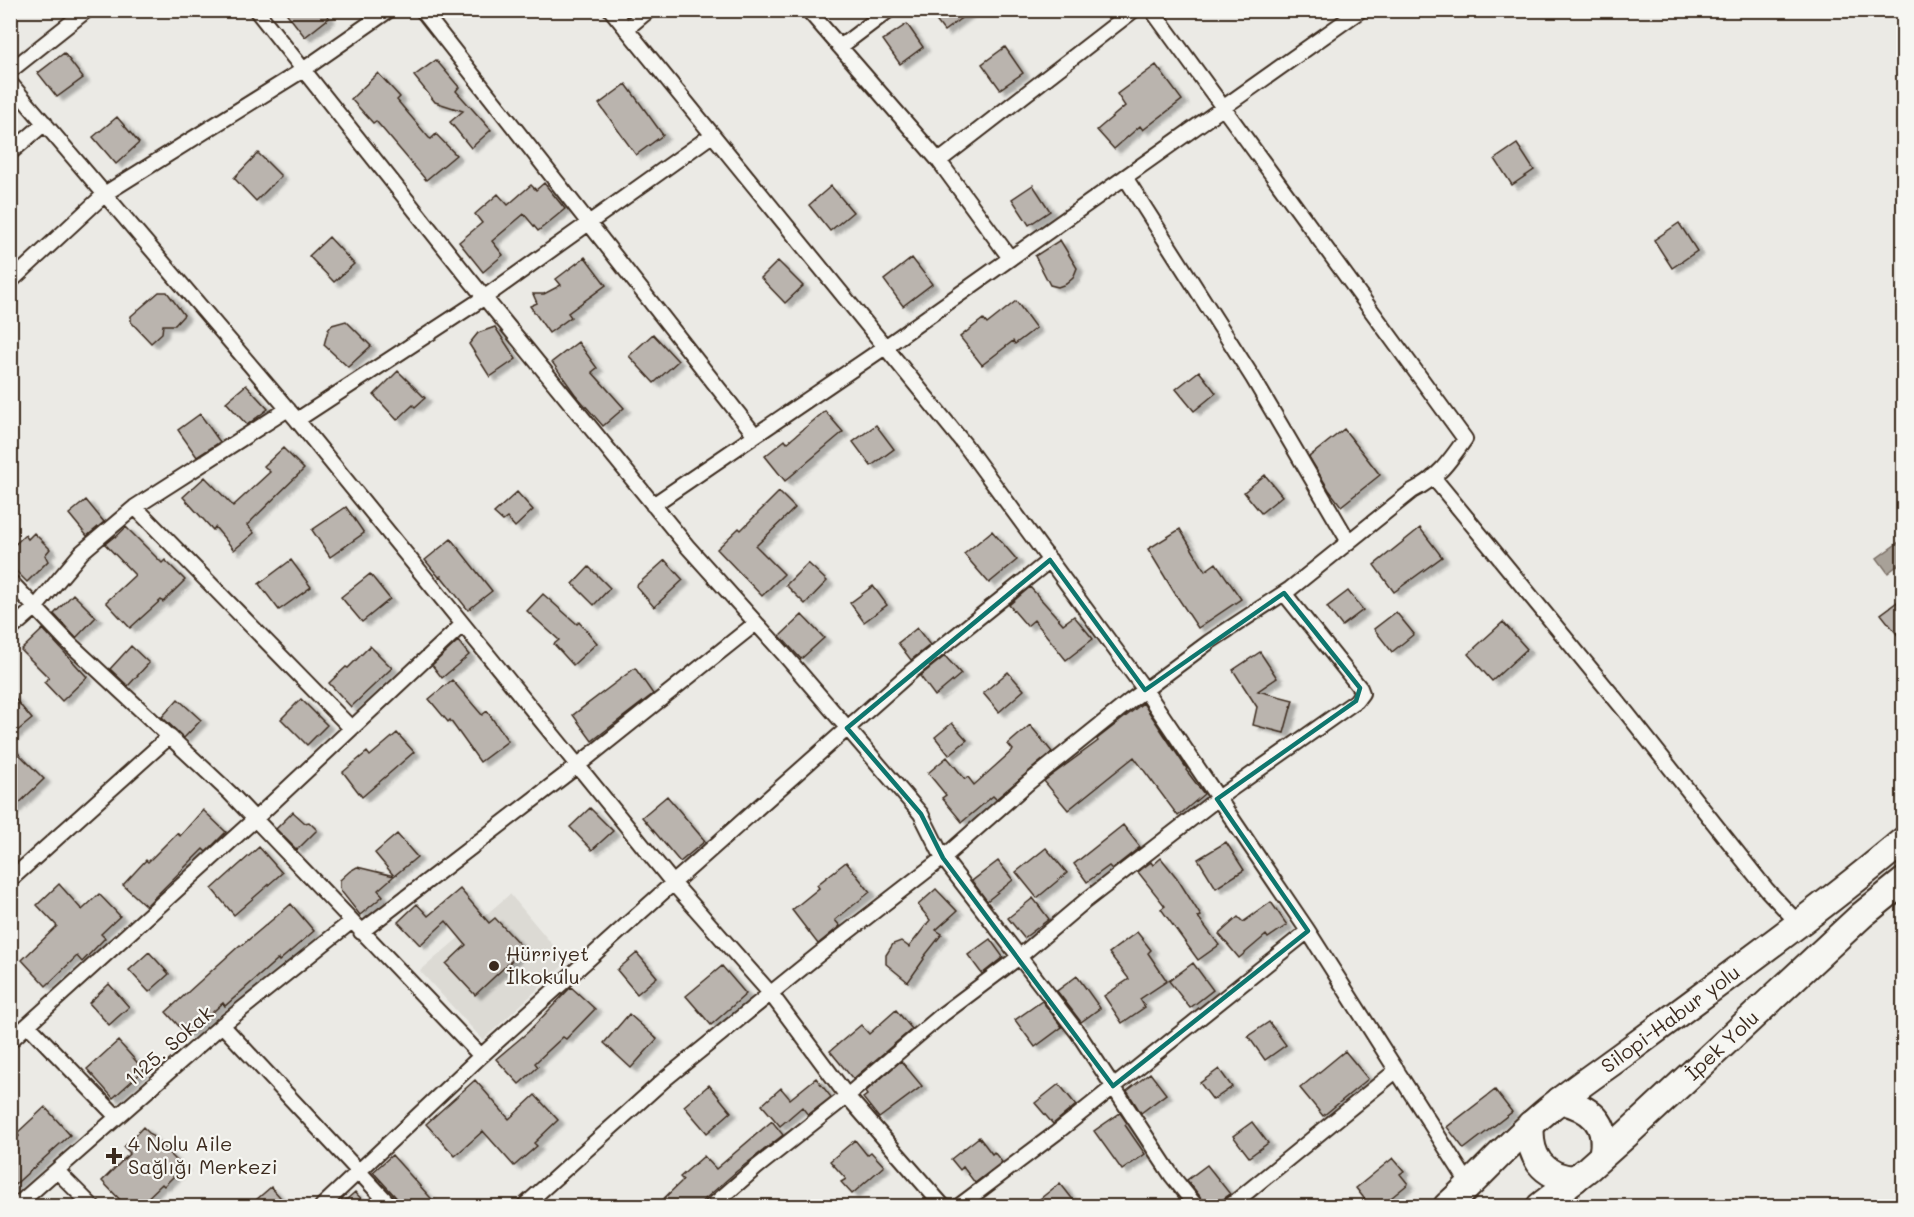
<svg xmlns="http://www.w3.org/2000/svg" width="1914" height="1217" font-family="Mali,sans-serif">
  <defs>
    <filter id="shadow"><feDropShadow dx="6" dy="4" stdDeviation="1.5" flood-color="#0004"/></filter>
  </defs>
  <rect width="100%" height="100%" fill="#ebeae5"/>
  <filter id="ink" filterUnits="userSpaceOnUse"><feTurbulence type="fractalNoise" baseFrequency=".0167" numOctaves="2"/><feDisplacementMap in="SourceGraphic" scale="12" xChannelSelector="R" yChannelSelector="G"/><feConvolveMatrix kernelMatrix="1 2 1 2 8 2 1 2 1" color-interpolation-filters="sRGB"/></filter>
  <g filter="url(#ink)">
    <path fill="#dcdad4" d="M510,894L567,962L483,1040L420,971Z"/>
    <path fill="#a8a198" stroke="#7c7167" stroke-width="1.5" d="M1902,540L1903,543V561L1888,573L1877,558Z"/>
    <path fill="#bab4ae" stroke="#3b2a1e" stroke-width="1.5" filter="url(#shadow)" d="M284,10H323L329,18L305,37Z
      M928,10H972L944,31Z
      M907,24L923,47L900,64L883,40Z
      M1005,47L1023,73L1000,89L982,64Z
      M64,53L83,78L57,97L38,73Z
      M436,60L459,87L456,91L491,130L471,148L450,122L463,111L435,102L414,76Z
      M1156,65L1182,100L1143,130L1140,126L1114,149L1097,130L1125,106L1117,94Z
      M378,73L400,97L397,100L429,138L431,139L436,134L456,155L426,180L376,121L373,123L351,99Z
      M626,84L663,135L636,155L599,104Z
      M117,117L139,143L116,164L93,137Z
      M1517,144L1534,170L1512,185L1495,159Z
      M258,153L281,176L256,201L234,178Z
      M544,183L565,209L538,231L524,214L492,241L503,255L483,272L459,242L482,223L475,214L498,194L508,205L531,185L536,190Z
      M1033,185L1050,211L1029,225L1012,199Z
      M831,186L853,212L830,231L809,205Z
      M1679,223L1697,251L1672,268L1654,240Z
      M329,237L354,264L334,282L309,256Z
      M1060,240L1077,268L1073,278L1066,284L1058,287L1050,285L1035,256Z
      M585,257L606,285L568,313L571,317L549,333L530,306L537,303L533,294H544L561,285L556,279Z
      M912,258L932,284L903,306L884,280Z
      M778,261L803,286L785,303L761,278Z
      M159,292H167L184,315L175,325H163L162,333L151,343L131,322V316Z
      M1016,301L1036,328L1015,344L1013,341L982,365L960,337L983,319L987,324Z
      M346,321L371,346L348,367L324,345L328,330L332,325Z
      M495,327L516,359L490,377L469,344L478,333Z
      M653,334L678,361L654,383L629,356Z
      M578,342L597,368L592,372L624,408L603,426L575,394L552,362Z
      M398,371L425,398L415,407L413,405L397,420L374,395Z
      M1199,371L1216,393L1194,411L1176,389Z
      M246,385L268,409L247,425L226,402Z
      M825,411L843,432L785,481L765,456L785,440L787,443Z
      M200,414L220,442L197,457L178,430Z
      M876,425L894,449L871,466L853,442Z
      M1344,429L1380,475L1341,506L1329,490L1309,457Z
      M283,448L304,469L247,525L254,533L234,550L215,527L213,530L183,497L205,477L233,506L270,472L264,466Z
      M1265,475L1282,496L1261,513L1244,492Z
      M517,492L533,510L515,527L507,518L503,521L494,513Z
      M779,492L795,508L756,546L784,574L762,596L717,549L739,528L741,530Z
      M86,500L104,522L87,536L69,514Z
      M346,507L364,533L330,557L312,530Z
      M126,527L162,563L165,560L185,580L163,602L161,600L130,628L106,602L135,575L105,544L115,536L116,537Z
      M1420,528L1442,557L1394,592L1374,565Z
      M1180,529L1205,571L1216,563L1241,599L1198,628L1174,592L1148,549Z
      M992,531L1017,560L989,583L964,554Z
      M34,533L50,549L45,555L48,561L27,582L10,565V549L25,535L28,539Z
      M451,539L492,591L468,610L441,576L439,577L425,560Z
      M291,560L311,587L279,610L259,584Z
      M665,560L683,580L654,607L636,586Z
      M808,563L827,581L805,604L786,585Z
      M589,567L610,588L594,605L573,584Z
      M370,574L390,599L362,622L341,597Z
      M873,586L887,605L864,622L850,603Z
      M1030,587L1063,624L1074,616L1093,639L1066,660L1034,620L1027,626L1009,605Z
      M1348,591L1363,610L1342,626L1327,607Z
      M73,594L96,617L76,638L54,614Z
      M543,594L577,624L579,622L597,643L573,665L554,644L559,640L527,611Z
      M1904,597V643L1881,614Z
      M1396,612L1414,634L1392,652L1374,629Z
      M802,615L824,638L801,659L780,636Z
      M1503,622L1527,649L1492,681L1468,654Z
      M917,628L930,645L911,660L898,643Z
      M43,629L87,677L62,701L44,682L49,678L21,650Z
      M458,641L469,655L442,678L432,665Z
      M131,646L149,663L128,686L110,669Z
      M370,646L392,668L351,707L329,683L346,667L348,668Z
      M1260,652L1277,678L1258,691L1293,700L1284,733L1253,725L1257,707L1233,670Z
      M945,656L961,674L935,696L920,676Z
      M635,668L653,694L592,741L573,715Z
      M1008,672L1024,690L999,712L983,693Z
      M452,680L482,715L487,711L508,741L480,762L450,720L448,722L429,699Z
      M10,693L32,719L10,737Z
      M178,699L201,720L184,738L162,717Z
      M301,699L327,725L307,745L281,719Z
      M1143,703L1187,769L1186,770L1204,794L1178,816L1134,757L1068,810L1044,781L1098,741L1097,739Z
      M952,723L967,740L949,755L935,737Z
      M1030,725L1052,752L996,799L993,796L962,822L942,798L946,795L928,773L947,757L965,779L968,777L974,785L1013,750L1008,744Z
      M397,733L414,752L362,797L343,772L367,752L370,756Z
      M10,745L44,779L10,812Z
      M667,796L705,841L680,862L642,817Z
      M590,808L613,831L592,850L570,827Z
      M203,810L226,832L206,852L203,849L146,906L123,885L146,860L148,862L177,833L180,836Z
      M293,812L305,823L309,822L317,830L297,850L276,829Z
      M1123,825L1140,847L1112,869L1109,866L1087,882L1074,864Z
      M397,834L417,857L394,876L375,853Z
      M1226,842L1244,870L1216,888L1198,859Z
      M259,847L282,873L234,915L212,889Z
      M1046,848L1067,873L1037,898L1016,872Z
      M1161,858L1177,878L1201,916L1198,917L1219,945L1198,960L1161,909L1165,906L1138,872L1151,862L1153,865Z
      M998,861L1013,880L987,901L972,881Z
      M846,862L870,892L835,920L840,926L818,944L792,910L819,888L817,885Z
      M357,867L394,876L378,890L383,896L360,915L341,891L340,887V880L350,871Z
      M59,884L82,910L99,894L120,916L101,934L105,938L82,962L77,956L46,986L22,960L57,926L37,905Z
      M460,889L489,923L495,918L524,949L475,995L446,964L466,945L446,921L420,945L398,922L417,904L428,916Z
      M936,889L957,911L936,930L942,934L923,958L924,959L908,982L886,964V955L893,944L901,941L909,947L930,920L918,905Z
      M1033,898L1049,919L1024,938L1008,918Z
      M1271,902L1287,925L1268,938L1266,935L1239,958L1219,934L1238,917L1243,922Z
      M291,904L314,931L279,961L278,959L225,1006L223,1003L187,1035L166,1012L240,945L241,946Z
      M1137,932L1151,950L1148,953L1167,981L1140,999L1145,1007L1122,1023L1104,996L1129,979L1109,953Z
      M990,939L1003,957L982,974L968,955Z
      M149,952L169,974L149,992L129,970Z
      M637,953L657,977L637,994L617,970Z
      M1193,963L1213,990L1190,1008L1169,981Z
      M722,966L746,994L711,1025L686,996Z
      M1077,976L1100,1008L1081,1022L1057,991Z
      M109,984L129,1007L109,1025L89,1003Z
      M571,987L595,1009L566,1039L563,1037L535,1063L538,1067L519,1084L496,1059L528,1032Z
      M1042,1001L1062,1027L1035,1047L1015,1020Z
      M896,1010L912,1029L853,1079L830,1051L861,1025L869,1034Z
      M629,1014L657,1039L631,1068L604,1043Z
      M1269,1022L1286,1045L1265,1060L1248,1036Z
      M118,1041L144,1070L113,1098L87,1069Z
      M1345,1051L1368,1079L1323,1116L1300,1088Z
      M901,1061L922,1086L879,1118L863,1098L867,1095L865,1092Z
      M1219,1069L1232,1087L1213,1100L1200,1083Z
      M1150,1073L1166,1094L1141,1113L1127,1091Z
      M816,1078L831,1097L808,1115L802,1107L780,1126L762,1105L781,1088L790,1099Z
      M475,1080L509,1119L535,1095L558,1120L534,1143L537,1146L514,1166L483,1131L455,1156L426,1124Z
      M1059,1084L1076,1105L1053,1124L1035,1103Z
      M709,1085L731,1112L707,1133L684,1106Z
      M1495,1090L1512,1112L1464,1149L1447,1127Z
      M45,1107L70,1135L10,1189V1144L19,1136L17,1133Z
      M1120,1113L1127,1123L1125,1125L1145,1154L1122,1170L1094,1131Z
      M772,1121L783,1135L737,1171L697,1206H656L683,1180L680,1177L704,1156L716,1169Z
      M1252,1122L1268,1143L1249,1157L1233,1136Z
      M143,1127L183,1167L164,1186L162,1184L139,1206H126L102,1181L130,1153L124,1147Z
      M979,1137L992,1154L994,1152L1002,1162L975,1183L963,1167L960,1170L951,1159Z
      M855,1140L867,1155L871,1152L884,1166L852,1194L841,1182L846,1179L830,1161Z
      M392,1155L438,1206H404L373,1172Z
      M1393,1158L1404,1171L1400,1174L1408,1184L1381,1206H1370L1356,1188Z
      M1207,1165L1230,1194L1214,1206H1205L1203,1200L1187,1180Z
      M1060,1183L1078,1206H1031Z
      M271,1187L288,1206H249Z
      M355,1192L368,1206H339Z"/>
    <g fill="none" stroke-linecap="round" stroke-linejoin="round">
      <defs>
        <path id="street" d="M256,10L471,281L687,546L783,653L921,814L943,858L1078,1033L1172,1176L1196,1206
          M422,10L755,435
          M611,10L965,445L1145,690L1308,931L1470,1186
          M808,10L939,161L1010,258
          M626,29L649,10
          M840,47L889,10
          M10,71L87,10
          M10,83L297,420L673,883L771,994L847,1096L943,1206
          M10,153L45,123
          M939,161L1134,10
          M1125,177L1253,378L1349,542
          M10,282L106,193L303,70L389,10
          M297,420L485,297L712,135
          M1433,477L1626,712L1767,890L1798,923
          M653,505L885,347L1361,10
          M135,507L351,728
          M10,581L69,643L230,793L481,1056
          M10,630L35,608L82,552L135,507L288,409
          M10,880L170,736
          M361,932L577,766L756,623
          M28,1025L116,1116
          M222,1025L391,1206
          M10,1041L255,819L462,625
          M58,1172L92,1206
          M16,1206L222,1025L352,921
          M322,1206L481,1056L673,883L912,671L1050,560
          M524,1206L665,1079L818,955L943,858L1028,783L1130,701L1209,642L1290,589L1412,491C1438,478 1449,462 1465,439L1152,10
          M712,1206L757,1167L847,1096L943,1014L1019,957L1084,902L1217,799L1356,701L1362,693L1360,688L1284,593
          M959,1206L1056,1133L1308,931
          M1230,1206L1397,1070"/>
        <g id="highway">
          <path d="M1560,1100C1590,1108 1610,1122 1602,1156"/>
          <path d="M1531,1124C1528,1156 1542,1177 1575,1179"/>
          <path id="s1" d="M1447,1206C1482,1175 1512,1139 1549,1109C1576,1087 1605,1068 1633,1047C1724,979 1817,913 1904,840"/>
          <path id="s2" d="M1540,1206L1589,1168L1627,1134L1862,915L1904,881"/>
        </g>
      </defs>
      <use href="#street" stroke="#3b2a1e" stroke-width="18"/>
      <use href="#highway" stroke="#3b2a1e" stroke-width="30"/>
      <use href="#street" stroke="#f6f6f2" stroke-width="14"/>
      <use href="#highway" stroke="#f6f6f2" stroke-width="26"/>
    </g>
  </g>
  <path fill="none" stroke="#0f766e" stroke-width="4.5" stroke-linejoin="round" d="M1050,560L1145,690L1284,593L1360,688L1356,701L1217,799L1308,931L1113,1086L943,858L921,814L847,728Z"/>
  <g fill="#3b2a1e" stroke="#f6f6f2" stroke-width="2">
    <circle cx="494" cy="966" r="6"/>
    <path d="M111 1147h6v6h6v6h-6v6h-6v-6h-6v-6h6z"/>
  </g>
  <g text-anchor="middle" stroke-width="4.5" stroke-linejoin="round" paint-order="stroke">
    <g font-size="20" fill="#3b2a1e" stroke="#f6f6f2" text-anchor="start">
      <text x="506" y="961">Hürriyet<tspan x="506" dy="23">İlkokulu</tspan></text>
      <text x="128" y="1151">4 Nolu Aile<tspan x="128" dy="23">Sağlığı Merkezi</tspan></text>
    </g>
    <g font-size="20" fill="#3b2a1e" stroke="#f6f6f2">
      <text dy="7" stroke="none"><textPath href="#s1" startOffset="292">Silopi-Habur yolu</textPath></text>
      <text dy="7" stroke="none"><textPath href="#s2" startOffset="243">İpek Yolu</textPath></text>
      <text transform="translate(169 1046) rotate(-41)" y="7">1125. Sokak</text>
    </g>
  </g>
  <rect width="1914" height="1217" fill="none" stroke="#f6f6f2" stroke-width="36"/>
  <rect x="18" y="18" width="1878" height="1181" fill="none" stroke="#3b2a1e" stroke-width="2" filter="url(#ink)"/>
</svg>
